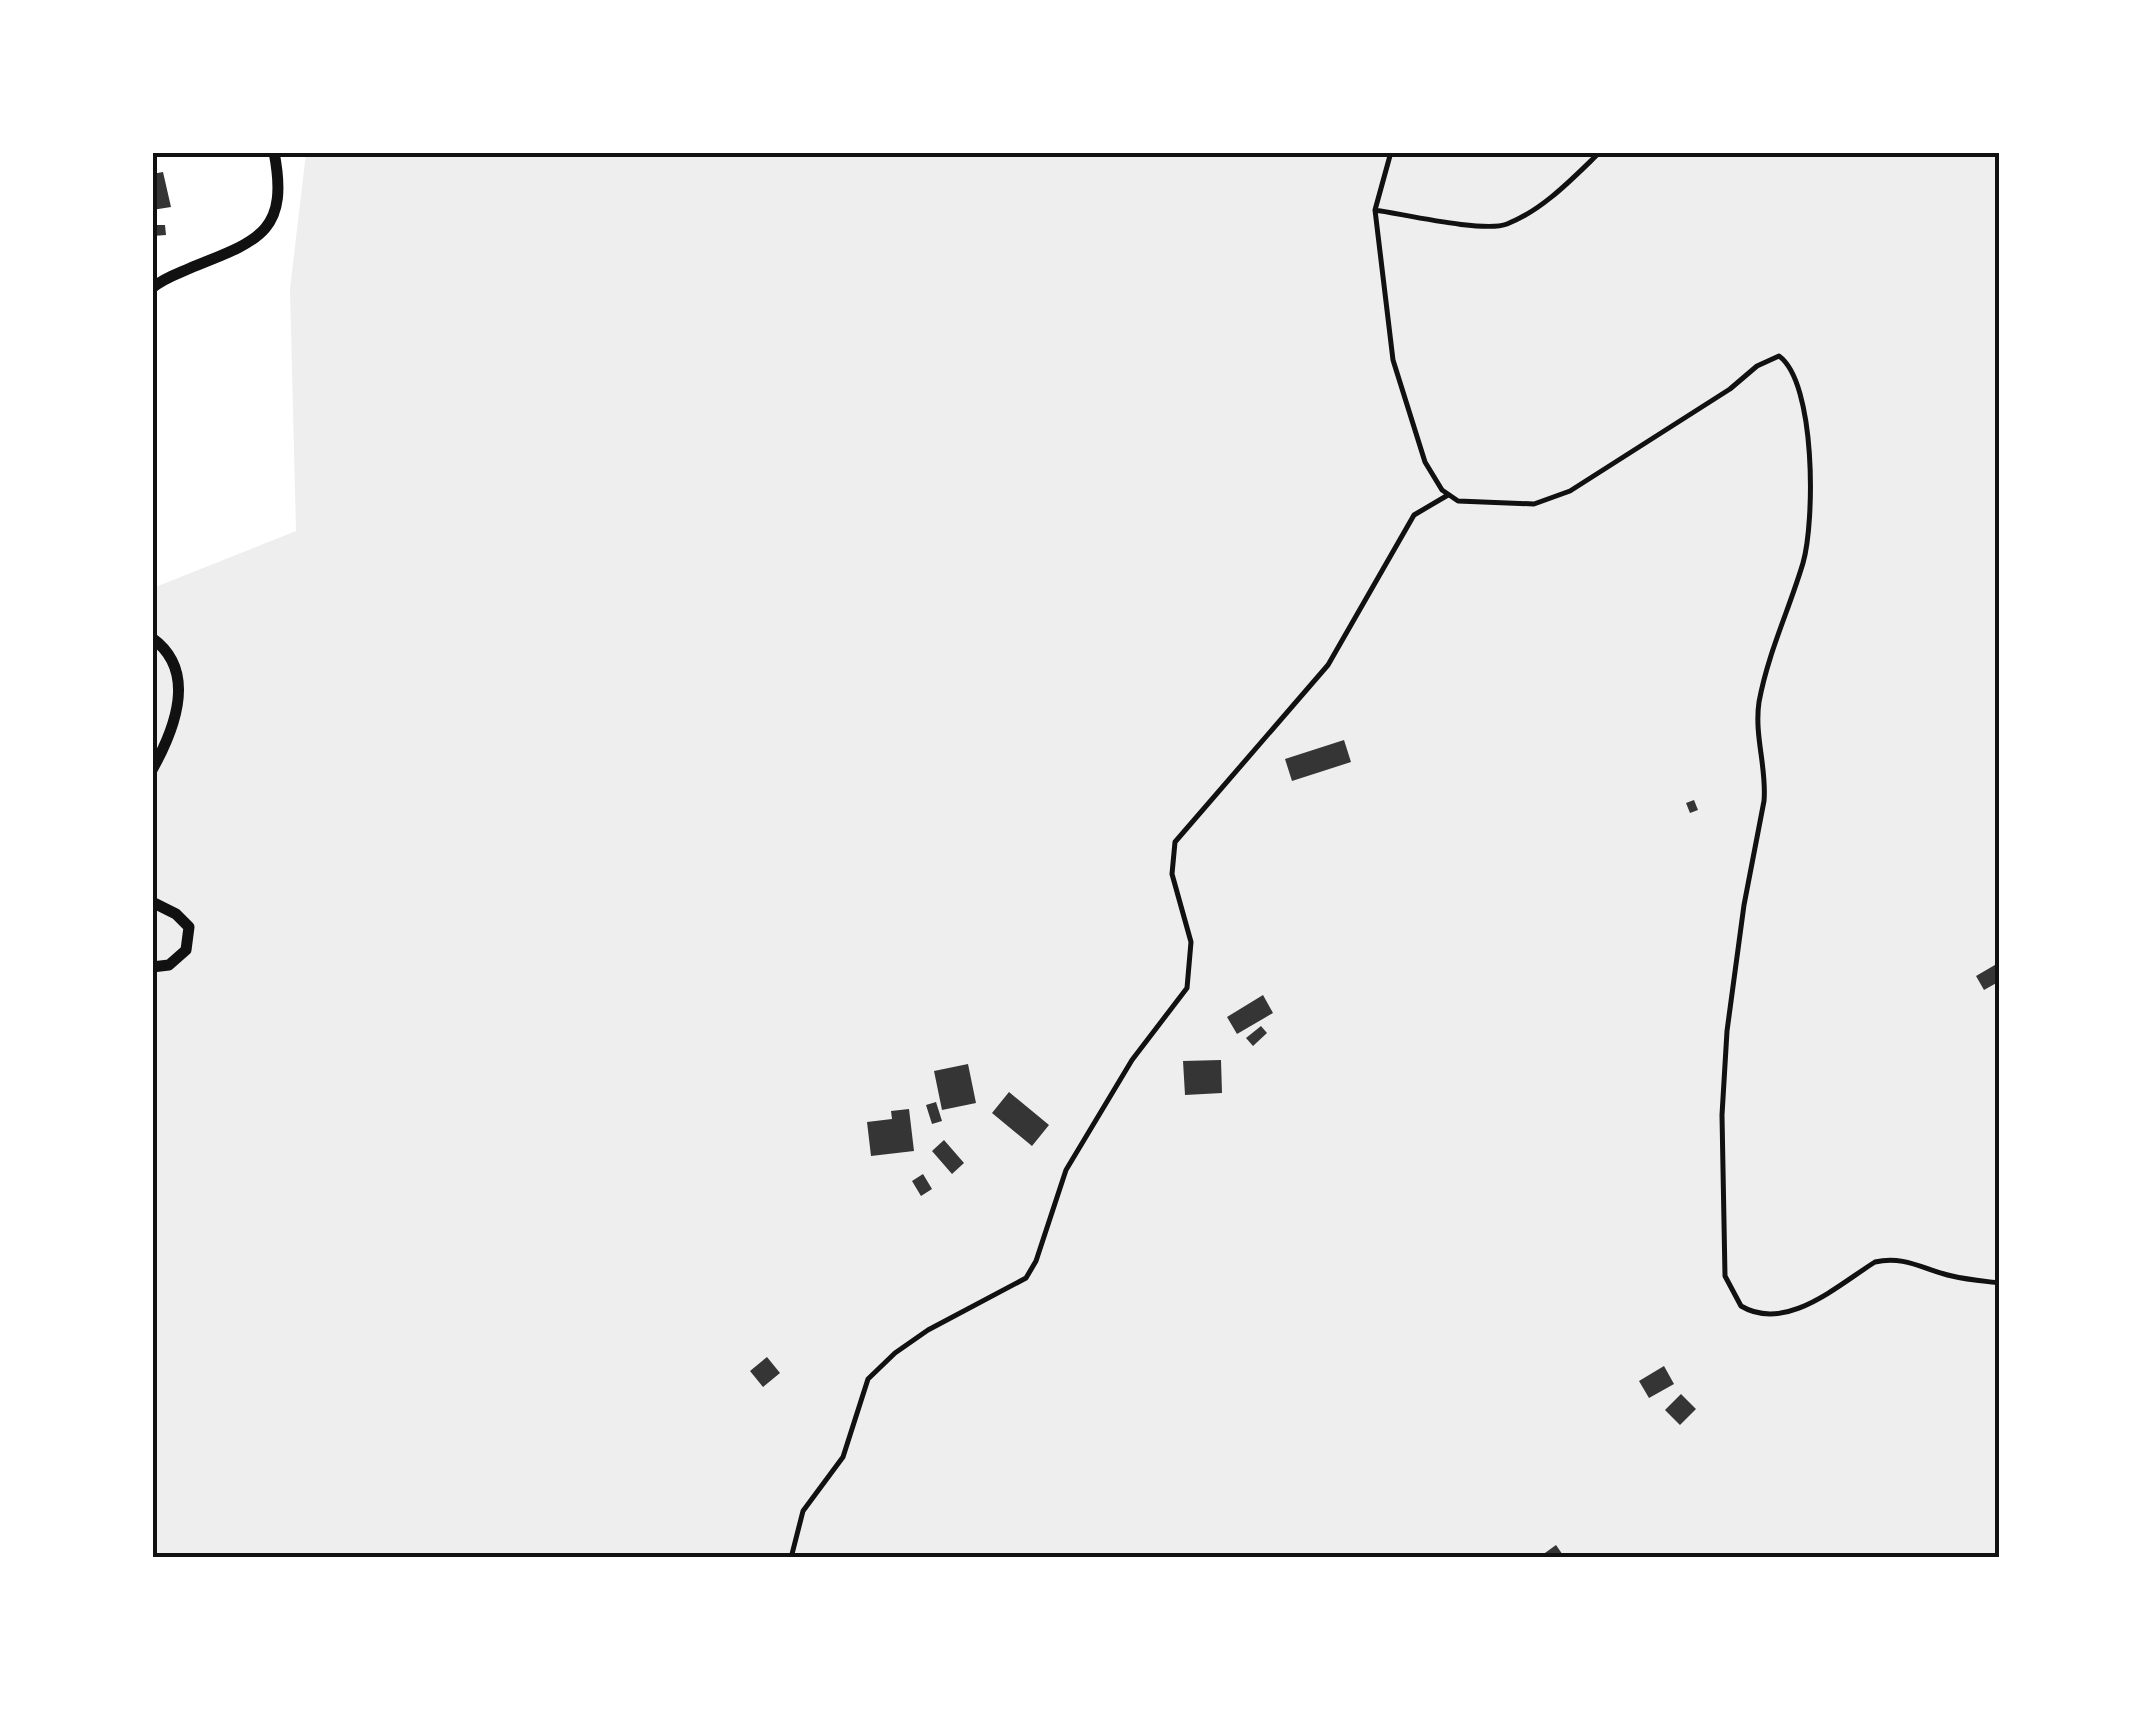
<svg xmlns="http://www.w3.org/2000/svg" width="2152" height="1710" font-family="Jost,sans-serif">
  <rect width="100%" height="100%" fill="#fff"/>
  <path fill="#eee" d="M306,153H1999V1557L153,1558V588L296,531L290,289Z"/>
  <path fill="#353535" d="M163,172L171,207L152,210V174Z
    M152,225H165L166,235L153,236Z
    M1344,740L1351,762L1292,781L1285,759Z
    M1694,800L1698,810L1690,813L1686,803Z
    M2000,962V981L1984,990L1976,976Z
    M1263,995L1273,1013L1237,1034L1227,1017Z
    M1261,1026L1267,1033L1253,1046L1246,1038Z
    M1221,1060L1222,1093L1185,1095L1183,1061Z
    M968,1064L976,1103L942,1110L934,1071Z
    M1009,1092L1049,1125L1032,1146L992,1113Z
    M936,1102L942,1121L932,1124L926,1105Z
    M909,1109L914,1151L871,1156L867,1122L892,1119L891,1111Z
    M944,1140L964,1163L952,1174L932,1151Z
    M923,1174L932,1189L921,1196L912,1181Z
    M767,1357L780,1373L763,1387L750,1371Z
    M1664,1366L1674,1384L1649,1398L1639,1381Z
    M1681,1394L1696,1409L1680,1425L1665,1410Z
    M1556,1545L1565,1558H1538Z"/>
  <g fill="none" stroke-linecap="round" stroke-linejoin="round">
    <path stroke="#111" stroke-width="5" d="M1391,152L1375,210L1393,360L1425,462L1442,490L1458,501L1534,504L1570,491L1730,389L1757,366L1779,356C1816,383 1815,521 1803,563C1789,610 1768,653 1759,702C1754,736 1767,768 1764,801L1744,905L1727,1031L1722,1115L1725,1276L1741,1306C1786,1333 1838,1285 1875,1262C1904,1255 1925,1270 1952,1276C1968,1280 1984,1281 2000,1283
      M1375,210C1403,214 1484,233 1507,224C1543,210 1573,178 1600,152
      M791,1558L803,1511L843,1457L868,1379L895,1353L928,1330L1026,1278L1036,1261L1066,1170L1132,1060L1187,988L1191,942L1172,874L1175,842L1328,665L1414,515L1448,495"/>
    <path stroke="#111" stroke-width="11" d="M152,288C165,277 180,273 195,266C261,240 289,230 274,152
      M152,638C198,671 175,729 152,770
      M152,902L176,914L189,927L186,950L169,965L152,967"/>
  </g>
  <rect width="2152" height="1710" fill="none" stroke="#ffffff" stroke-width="310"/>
  <rect x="155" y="155" width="1842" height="1400" fill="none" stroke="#111" stroke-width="4"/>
</svg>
